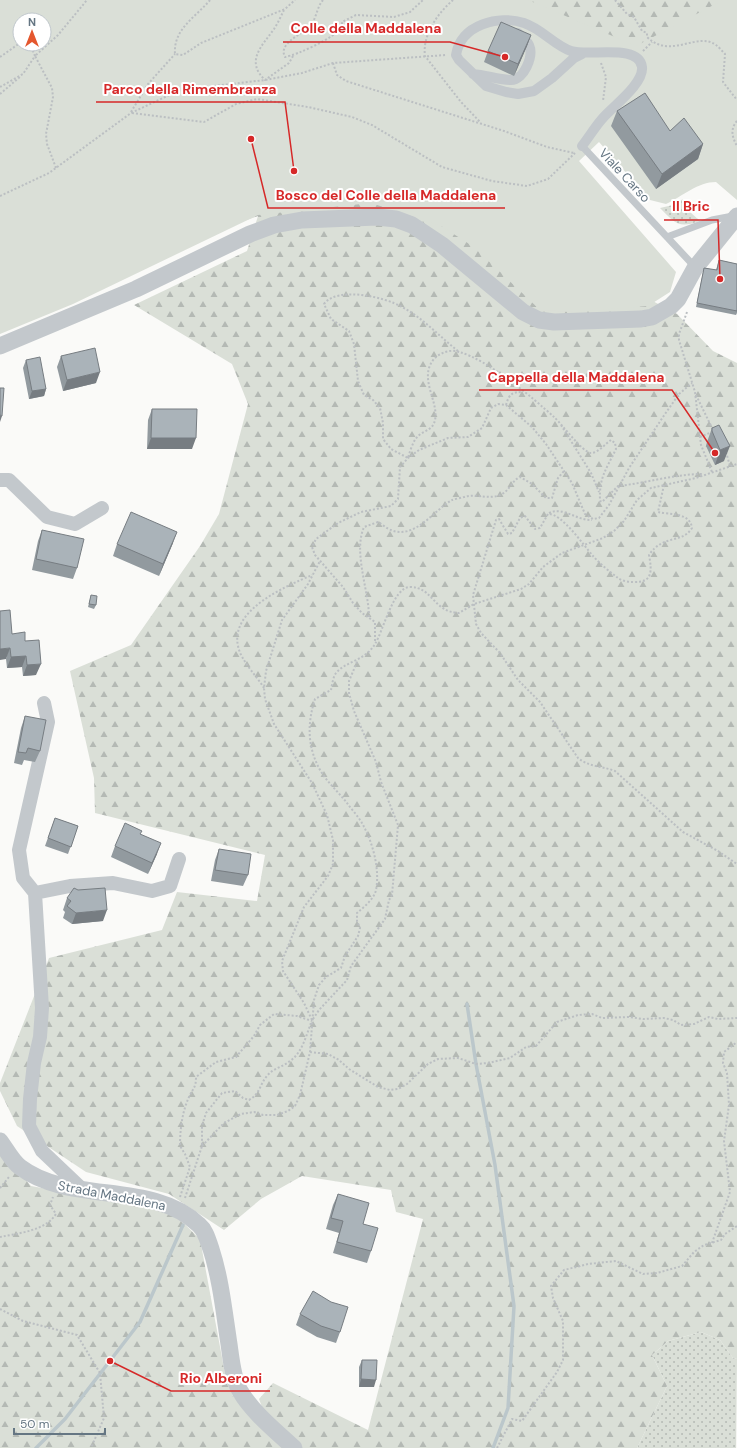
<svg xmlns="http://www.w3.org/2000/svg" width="737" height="1448" font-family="'DM Sans',sans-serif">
  <defs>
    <pattern id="grass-dots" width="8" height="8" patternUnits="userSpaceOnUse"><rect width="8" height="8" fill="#dadfd7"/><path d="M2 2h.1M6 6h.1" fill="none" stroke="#b4b9b4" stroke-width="1.8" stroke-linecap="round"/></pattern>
    <pattern id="forest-firs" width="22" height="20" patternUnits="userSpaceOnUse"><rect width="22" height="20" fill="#dadfd7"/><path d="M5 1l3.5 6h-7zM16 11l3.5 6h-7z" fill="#b4b9b4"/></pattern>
  </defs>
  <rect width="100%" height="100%" fill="#fafaf8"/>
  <path fill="url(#grass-dots)" d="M683,199L690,212L700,221C678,229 675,223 660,208L673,205Z
    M701,1332L720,1340L733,1358L737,1359L736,1448H637L667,1386L652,1355L668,1341Z"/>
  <path fill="url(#forest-firs)" fill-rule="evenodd" d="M0,0H737V46L619,52L477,8L647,298L677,314L713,351L737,363V1359L733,1358L720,1340L701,1332L668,1341L652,1355L667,1386L637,1448H300L265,1415L259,1399L273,1383L368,1430L423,1219L396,1212L391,1190L302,1176L261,1199L224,1230L169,1194L86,1172L17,1126L0,1091V1083L49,958L162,930L177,892L257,901L265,855L95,813L94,778L70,671L131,645L200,546L219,514L248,404L232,364L134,305L247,251L258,216L0,307ZM20,20H44V44H20Z
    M0,1150L31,1186L172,1212L200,1239L226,1379L233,1396L265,1430L286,1448H0Z"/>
  <path fill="#dadfd7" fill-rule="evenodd" d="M0,0H528L636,46L723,0H737V200L716,182C698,182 683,196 666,204L650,200L599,142L579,161L676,272L670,292L648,306L573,312L540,310L474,247L441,226L371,203L258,215L73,304L0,334ZM20,20H44V44H20Z"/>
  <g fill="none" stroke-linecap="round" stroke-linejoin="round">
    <path stroke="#bbc7cb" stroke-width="3.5" d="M467,1004L476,1064L495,1165L514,1306L508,1408L493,1448
      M36,1448L65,1419L140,1322L183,1225"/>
    <path stroke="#bbbfc2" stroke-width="2" stroke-dasharray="2 2" stroke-linecap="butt" d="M210,0C196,17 173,29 175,54L183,55L201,43L285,9L295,0
      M323,0C316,8 317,20 308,28C300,35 278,44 285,57C297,55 334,38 341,28C342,26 342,24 342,22L356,15L394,17L410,12L423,0
      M453,0C438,13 422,35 425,56L461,102L481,123
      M615,0L627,14L634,17L642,31L647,33V37C671,60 697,31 716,45C719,47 722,51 725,54L723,82L737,100
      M284,10C281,16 278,23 274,29C262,46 245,61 265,80L289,63L293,56
      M643,51L652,42
      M0,57L20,43
      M333,63L337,75L346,81L504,131L547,147L574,153
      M601,63L606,77L603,101
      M0,87L23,74L35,56L30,44
      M0,94L21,76
      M131,112L148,84L175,54
      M132,113L204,122L236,104L257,99L308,107L352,117L372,125L442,167L492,181L527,186L548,179L575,153
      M737,121C730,129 732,137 737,146
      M56,168L47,144L46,134L53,97L52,88L35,56L58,35L87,0
      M0,196L49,173L131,113L180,90L265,80L302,73L333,63L446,55
      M687,312L679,334V340L695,392L701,445L712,472
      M458,351C440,337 423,318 402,307C385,297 337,286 324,304L331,319L349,331L354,344L358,381L364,395L373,400L380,408L383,423V439L391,449L408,458C410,451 413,441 418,436C425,430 433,430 435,420C439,401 418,378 434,359C441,352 451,349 459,352C487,359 533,398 554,417C563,425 582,452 591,453C598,453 605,444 611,440L615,443L616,449C606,470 599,477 600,501L602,502L618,486C647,483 674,474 703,474
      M696,395L713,430
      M506,405C509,394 512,392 523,392
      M561,425L591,473L599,492
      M700,437L712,432
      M726,452L730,466
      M664,485L658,512C669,515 690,512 692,528C682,544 663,534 649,555C652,571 653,583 633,582C628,582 622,581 618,578C610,572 600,564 593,556C584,546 562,513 548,514L540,528L535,529L525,516L520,518L512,533L508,534L499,519L496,520L473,595L476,624L481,633L500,653L518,680L540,702L578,758C589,767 602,766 615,771L683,832L718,851L737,864
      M549,513C563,506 577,521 592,520
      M369,617C369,591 353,552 364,527L378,522C382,524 387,529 391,530C415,540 434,510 452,500C455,499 460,498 464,497C476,493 488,500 500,495C510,491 511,481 520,477L532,484L546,498H552L558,478L564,471
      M375,641V622L362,613L353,603L343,587L315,555L312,547L316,539L338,523L361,512L391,506L398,499L400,467L408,458L419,450L448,438L468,437L482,428L491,408L498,404L506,405L532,427L546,444L572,483L585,514L593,519L599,518L609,505L629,468L665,414L679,394L692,383
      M264,688C256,675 241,661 238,646C230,609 287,586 312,575
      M313,1019L319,1010L347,980L351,966L385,919L389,900L392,895L398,825L381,782L376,762L354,711L349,693V681L357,662
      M312,1020L304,1003L283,971L282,961L304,907L328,876L333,864V840L327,815L312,783L274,724L265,699L264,688L266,671L282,620L308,584L320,561
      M310,1052L328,1054L339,1060L349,1069L378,1087L390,1090L398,1089L407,1084L428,1064L438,1059L458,1058L476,1064L488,1063L510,1058L526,1047L536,1046L557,1022L578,1015L592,1014L602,1018L629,1017L643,1019L664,1018L673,1020L681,1025L694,1024L709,1017L718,1019L737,1018
      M202,1146L224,1123L241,1114L254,1112L263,1115H277L288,1111L295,1106L300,1095L310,1052L314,1000L319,985L326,977L341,968L345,956L358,936L360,928L357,921V913C364,907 374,899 376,890C380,870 373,843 363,825C359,817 352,810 347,803C337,790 324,780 317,764C307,742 308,721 315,699L331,690C332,685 333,677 336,673C346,661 365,661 375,644C383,632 393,587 410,587C433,587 433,612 459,613L474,604L521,589L529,584L543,567L562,553L603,538L614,531L624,521L637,500L651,488L696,478L737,464
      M0,1188L9,1177
      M180,1197L190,1167L185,1154L180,1146C180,1130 182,1112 189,1097C193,1088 196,1088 196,1077L216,1062L236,1057L254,1036L260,1025L274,1014L297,1016L312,1021
      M185,1198L202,1146V1126L206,1113L222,1093L235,1091L243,1098L249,1100C260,1094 260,1084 267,1076C273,1068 283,1067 290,1061C302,1053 306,1036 311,1023
      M0,1237C19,1233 45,1231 56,1214L50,1205L53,1197
      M712,1243L730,1192L724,1141L729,1105L727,1073L723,1063L724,1052L737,1042
      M0,1309L23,1321L77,1335L100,1373L104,1418L91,1448
      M497,1448L512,1419L522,1421L557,1372L563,1360V1321L553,1298L551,1286L564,1270L588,1264L616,1261L643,1274L657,1273L682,1266L694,1252L704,1245L721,1240L725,1234L737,1226"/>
    <path stroke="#c3c8cc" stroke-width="7" d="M582,146L695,267
      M667,237L712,220L733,216"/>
    <path stroke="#c3c8cc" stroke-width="10" d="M582,54L574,58L552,78L534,91L518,94L506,92L486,86L459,60L456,55C461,24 499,15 524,23C542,29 554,45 571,51C589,57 639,43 642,67C644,84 612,107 602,119C595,127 589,137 582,146
      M473,74C486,75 499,80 511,80C524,80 534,56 529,45C527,40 521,37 518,33"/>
    <path stroke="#c3c8cc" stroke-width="14" d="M0,480H9L47,517L75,524L102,508
      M35,893L23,878L19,850L48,722L44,703
      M82,1189L42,1151L29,1126L30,1099L34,1063L40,1037L42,1008L35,893L70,886L113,883L152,891L170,886L179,859"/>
    <path stroke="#c3c8cc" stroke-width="17" d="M0,346L136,289L250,234L274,225L302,220L377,217L396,219L412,225L442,245L523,312L539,320L554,322L641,319L652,317L671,306L678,299L695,268L737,216
      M0,1141C6,1149 12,1161 20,1167C70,1205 153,1180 199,1225C206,1231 208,1241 211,1249C221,1280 224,1312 229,1344C231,1358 233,1380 240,1391C253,1413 276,1431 294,1448"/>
  </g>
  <path fill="#929a9f" d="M531,35L527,46L514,76L484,62L488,51Z
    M617,111L670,131L703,144L698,159L656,189L611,126Z
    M719,260L737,264V313L736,315L696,307L703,272L704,268L716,270Z
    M61,356L96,383L63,391L57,367Z
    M26,360L46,389L44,396L29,399L23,368Z
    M152,409L192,449H147L148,420Z
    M712,428L724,461L715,465L706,446L707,442Z
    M42,530L77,568L73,579L32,570L38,541Z
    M173,543L159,576L113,556L117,544Z
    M91,595L96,605L94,609L88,607Z
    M12,634L25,641L36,675L23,676L22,667L7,668L6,659Z
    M25,716L40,751L35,762L24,760L22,765L14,763L21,728Z
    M55,818L78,826L68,854L45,846Z
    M140,834L157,854L148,874L111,857L115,846Z
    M219,849L248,875L243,886L211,881L215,860Z
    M67,898L103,921L72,924L63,918L65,912L63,910Z
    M338,1194L363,1224L371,1251L367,1263L333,1253L339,1233L326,1229L333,1205Z
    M300,1314L340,1332L336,1343L317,1337L296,1325Z
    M362,1360L374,1387H359V1367Z"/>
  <path fill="#777d82" d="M531,35L527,46L514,76L518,64Z
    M703,144L698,159L656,189L662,174Z
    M100,372L96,383L63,391L67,380Z
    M46,389L44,396L29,399L32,391Z
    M0,415L2,416L0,422Z
    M151,438H196L192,449H147Z
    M730,446L724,461L715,465L720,450Z
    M177,532L173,543L159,576L163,564Z
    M10,648L6,659L0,660V649Z
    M26,656L22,667L7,668L11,657Z
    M41,664L36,675L23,676L27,665Z
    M161,843L157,854L148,874L152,863Z
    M107,910L103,921L72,924L76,913Z
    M361,1379L376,1380L374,1387H359Z"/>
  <path fill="#aab3b9" stroke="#777d82" d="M501,22L531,35L518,64L488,51Z
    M645,93L670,131L684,118L703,144L662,174L617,111Z
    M719,260L737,264V311L697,303L704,268L717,270Z
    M95,348L100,372L67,380L61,356Z
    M40,357L46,389L32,391L26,360Z
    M0,388H4L2,416L0,415Z
    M152,409H197L196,438H151Z
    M719,425L730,446L720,450L712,431V428Z
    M131,512L177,532L163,564L117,544Z
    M42,530L84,539L77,568L36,559Z
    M91,595L97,596L96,605L89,604Z
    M10,610L12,634L25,632V641L39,640L41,664L27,665L26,656L11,657L10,648L0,649V611Z
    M25,716L46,720L40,751L28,748L26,753L18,752Z
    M55,818L78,826L71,847L48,838Z
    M125,823L142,831L140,834L161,843L152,863L115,846Z
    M219,849L251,854L248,875L215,870Z
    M74,888L78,890L105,888L107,910L76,913L67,906L71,901L67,898Z
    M338,1194L369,1203L363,1224L378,1228L371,1251L337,1242L343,1221L331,1218Z
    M313,1291L331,1302L348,1307L340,1332L321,1326L300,1314Z
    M362,1360H377L376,1380L361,1379Z"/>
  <g text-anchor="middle" stroke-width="4" stroke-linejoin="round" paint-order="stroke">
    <g font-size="13" fill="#657683" stroke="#fff">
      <text transform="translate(625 175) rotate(47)" y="5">Viale Carso</text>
      <text transform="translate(112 1195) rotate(11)" y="5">Strada Maddalena</text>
    </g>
  </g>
  <path fill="none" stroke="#d62828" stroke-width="1.5" d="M505 57L450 42H283M294 171L285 102H96M251 139L268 208H505M720 279L718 220H664M715 453L672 390H479M110 1361L171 1391H270"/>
  <g fill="#d62828" stroke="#fff" stroke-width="1.5">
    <circle cx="505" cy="57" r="4"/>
    <circle cx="294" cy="171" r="4"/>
    <circle cx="251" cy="139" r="4"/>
    <circle cx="720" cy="279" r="4"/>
    <circle cx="715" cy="453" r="4"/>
    <circle cx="110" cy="1361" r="4"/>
  </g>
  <g font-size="14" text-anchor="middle" font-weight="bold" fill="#d62828" stroke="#fff" stroke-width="4" stroke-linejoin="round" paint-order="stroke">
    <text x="366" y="33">Colle della Maddalena</text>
    <text x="190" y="94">Parco della Rimembranza</text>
    <text x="386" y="200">Bosco del Colle della Maddalena</text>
    <text x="691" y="211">Il Bric</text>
    <text x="576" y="382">Cappella della Maddalena</text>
    <text x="221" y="1383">Rio Alberoni</text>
  </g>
  <g transform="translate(32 32)"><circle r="19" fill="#ffffff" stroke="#c1c8cd"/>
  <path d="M0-3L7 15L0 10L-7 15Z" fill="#e4572e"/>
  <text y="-6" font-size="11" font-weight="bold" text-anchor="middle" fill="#657683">N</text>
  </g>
  <path d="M14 1428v6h91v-6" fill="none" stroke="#657683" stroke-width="2"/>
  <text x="20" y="1428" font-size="12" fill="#657683" stroke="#ffffff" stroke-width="3" paint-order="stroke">50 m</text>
</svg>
